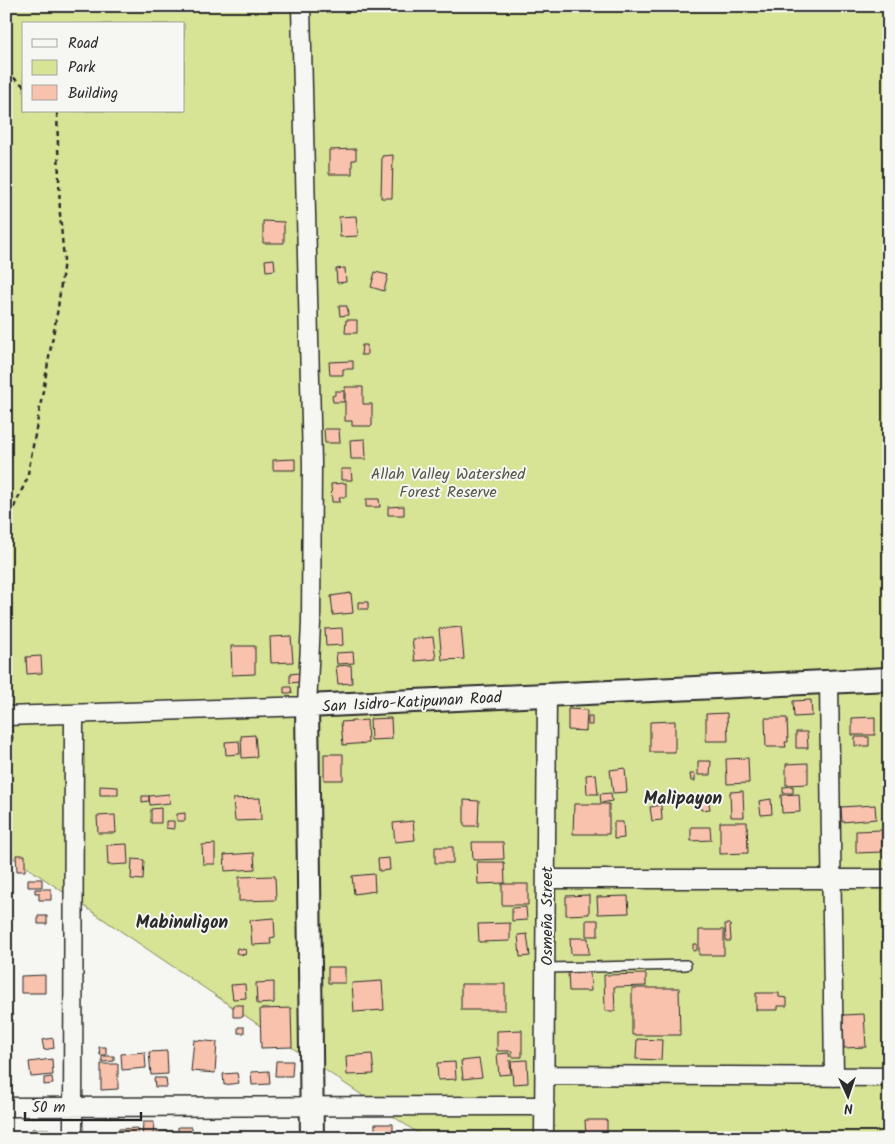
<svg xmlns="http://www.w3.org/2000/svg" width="895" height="1144" font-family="Kalam,sans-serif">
  <rect width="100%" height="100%" fill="#f6f6f2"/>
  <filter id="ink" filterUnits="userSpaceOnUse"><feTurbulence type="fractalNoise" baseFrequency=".02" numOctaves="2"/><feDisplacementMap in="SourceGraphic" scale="10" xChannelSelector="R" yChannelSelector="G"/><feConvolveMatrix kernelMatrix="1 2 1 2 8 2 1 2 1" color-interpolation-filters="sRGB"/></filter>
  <g filter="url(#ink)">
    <path fill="#d7e395" stroke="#818760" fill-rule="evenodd" d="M6,6H889V1138H425L6,853ZM24,24H184V111H24Z"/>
    <path fill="#f9c2ad" stroke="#2b2b2b" d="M356,149V160H352V174H329V150Z
      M393,155L392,198H381L382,156Z
      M356,216L358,236L340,237L339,217Z
      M263,221L284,222V243H263Z
      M274,259L275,270L266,271L265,260Z
      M345,268L346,282L337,283L336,269Z
      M375,272L388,275L384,291L371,287Z
      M339,306H347L348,315L340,316Z
      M346,320H357V333H345Z
      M362,345H367V355H361Z
      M353,361V369H343V375H330L329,362Z
      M345,387H363V404H372V426H352V421H345Z
      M335,391H344V402H333L332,396L335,395Z
      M324,429H339L340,443H325Z
      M365,439L366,459H351L350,440Z
      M295,459V470H273V460Z
      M341,469H351L352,480H341Z
      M346,483V497H339L340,502H332L331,484Z
      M366,499H379L380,507H366Z
      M404,506V515H388V507Z
      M351,593L353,613L333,615L331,596Z
      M358,602H368V609H358Z
      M461,627L464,659L442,660L439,629Z
      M342,628L343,645L326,646L325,629Z
      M291,636L293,662L271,663L270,637Z
      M433,637L436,659L415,661L412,639Z
      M231,646H255V674L232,675Z
      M353,652L354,663L337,664L336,653Z
      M41,656L42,673L27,674L26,657Z
      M351,665L352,683L338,684L336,666Z
      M299,673V682L290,683V674Z
      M284,687H291L292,693H284Z
      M811,700L812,716L794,717L793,701Z
      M568,709L587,710L586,731L568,730Z
      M727,713L728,741H706V714Z
      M588,716H592V725H588Z
      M875,717V735H852V718Z
      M391,718L392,739L371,740L370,719Z
      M765,718H787L788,742H785L786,747H766Z
      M367,720L368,743L343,745L341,722Z
      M6,721H11L13,739L6,740Z
      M675,721V752H650V722Z
      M796,732H807L808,748H796Z
      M255,735L257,757L242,758L241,736Z
      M855,737H869V746H855Z
      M239,741L240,754L226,755L225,742Z
      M6,742H10L12,757H6Z
      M324,754H343V780H324Z
      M748,758L749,783L727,784L726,759Z
      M698,761H711L710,775H698Z
      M808,763V784L786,785V764Z
      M625,768L627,792L613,793L610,770Z
      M596,774L598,794H587L586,775Z
      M690,774H695V781H691Z
      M100,786L118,787V795H100Z
      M793,786V793H783V787Z
      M743,791L744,817H731L730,792Z
      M611,793L612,801L601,803L600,794Z
      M169,794L170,803L150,805L149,796Z
      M799,794L800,812L782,813L781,795Z
      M142,796H149V801L142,802Z
      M708,797L710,809L701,810L698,798Z
      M260,798L261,820L235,821L233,799Z
      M771,799L772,814L761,815L759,801Z
      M464,800L479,801L478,826H464Z
      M574,804H609V834H573Z
      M661,805L662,820L652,821L650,807Z
      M875,805L876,819L842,822L841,807Z
      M161,808V823H151V809Z
      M185,813V821H177V814Z
      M115,815L116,833H98L97,816Z
      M166,821H174V829L166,828Z
      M413,821L415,840L395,842L393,823Z
      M614,822H623L624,838L614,839Z
      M720,822H747L748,853L720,854Z
      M691,827H710L711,840L691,841Z
      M882,830V852L856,853V831Z
      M472,842H503L504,859L473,860Z
      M127,844L128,864L108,865L107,845Z
      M215,844V864H203L202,845Z
      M435,847H453V863H435Z
      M254,853L255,869L225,871L224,855Z
      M16,855H25V871H17Z
      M389,858L390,870L379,871L378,859Z
      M132,859L144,860L143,880L131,879Z
      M477,862H504L505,883L478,884Z
      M374,874L375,891L354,894L352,876Z
      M275,876L276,900L239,901V877Z
      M28,879H42V887H28Z
      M502,884H528V905H502Z
      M35,889H51V900H39V893H35Z
      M589,895V914L566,915V896Z
      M628,896L629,913L598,914L597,897Z
      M526,907L527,920L512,921V908Z
      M38,916H47V924H38Z
      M274,918L275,937L270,938L271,944L252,945L250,920Z
      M586,920H598V936H586Z
      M510,923V941L479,942L478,924Z
      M725,924H730L731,941H726Z
      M699,930H724V955H699Z
      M527,934L530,956L520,957L518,935Z
      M570,938H588L589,954H571Z
      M693,944H697V950L693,951Z
      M237,948L246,950L245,955L236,953Z
      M328,967H345V983H328Z
      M568,972H590L591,991H569Z
      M646,974V986L614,987L615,1011H605L604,975Z
      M45,975V993H21V976Z
      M382,981L384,1010L354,1012L352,983Z
      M274,982V1003L257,1004L256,983Z
      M245,984L246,998L233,999L231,985Z
      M461,984H505V1010H461Z
      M632,988H679L680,1035H632Z
      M756,993H779V997L787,998V1006H778V1010H756Z
      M233,1005H243V1017H233Z
      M291,1008L292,1047L261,1048L260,1009Z
      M864,1014L866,1047L844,1048L843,1015Z
      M238,1027H244V1033H238Z
      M522,1030V1057H512V1051H497V1031Z
      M53,1038L54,1048L44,1050L42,1040Z
      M637,1039L662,1040L661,1060L636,1059Z
      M194,1040L217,1042L215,1073L191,1071Z
      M99,1047H106V1055H100Z
      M167,1051L168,1074L151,1075L149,1052Z
      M145,1052L146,1068L122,1070L121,1054Z
      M509,1053L511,1074L499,1075L497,1054Z
      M372,1054L374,1074L347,1075L346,1056Z
      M102,1056H114V1061L102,1062Z
      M52,1059L53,1075L31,1077L29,1062Z
      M479,1059L482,1077L463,1079L461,1061Z
      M527,1060L528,1083L513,1084L511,1061Z
      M276,1061H293L292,1076H275Z
      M455,1062L456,1079L438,1080L437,1063Z
      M101,1064H118V1089L101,1090Z
      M269,1071L270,1084L252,1085L251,1072Z
      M237,1073L239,1083L224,1085L223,1074Z
      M52,1077L53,1084L44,1085V1078Z
      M154,1078H166L167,1087H155Z
      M585,1120H607V1138H586Z
      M143,1122H154L153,1138H142Z
      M375,1124H393V1138H375Z
      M178,1127H192V1138H178Z
      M138,1128V1138H119L118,1129Z
      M32,1129H49V1138H32Z
      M174,1131V1138H157V1132Z"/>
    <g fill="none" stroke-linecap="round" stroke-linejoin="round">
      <defs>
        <path id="service" d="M546,968L686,965"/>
        <path id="minor" d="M829,682L834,1077
          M6,716L307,706L311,623L312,463L301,6
          M546,879H889
          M546,1075L889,1077
          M6,1107L545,1106
          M73,1138L74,715
          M544,1138L547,695"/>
        <path id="tertiary" d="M312,1138L307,706L889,679"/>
      </defs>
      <use href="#service" stroke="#2b2b2b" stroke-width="12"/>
      <use href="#minor" stroke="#2b2b2b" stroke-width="21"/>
      <use href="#tertiary" stroke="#2b2b2b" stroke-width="26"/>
      <path stroke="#2b2b2b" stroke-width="2.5" stroke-dasharray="5 4" stroke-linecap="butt" d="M6,72L24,86
        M6,524L27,479L58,308L64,260L60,214L57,111"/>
      <use href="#service" stroke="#f6f6f2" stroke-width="9"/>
      <use href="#minor" stroke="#f6f6f2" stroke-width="18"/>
      <use href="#tertiary" stroke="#f6f6f2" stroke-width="22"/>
    </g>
  </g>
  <g text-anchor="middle" stroke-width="4" stroke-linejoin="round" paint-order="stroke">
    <g font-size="16" fill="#565946" stroke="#f6f6f2">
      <text x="448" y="479">Allah Valley Watershed<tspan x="448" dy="18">Forest Reserve</tspan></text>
    </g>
    <g font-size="16" fill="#2b2b2b" stroke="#f6f6f2">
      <text transform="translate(412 701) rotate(-3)" y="6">San Isidro-Katipunan Road</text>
      <text transform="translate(546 916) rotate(-90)" y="6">Osmeña Street</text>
    </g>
    <g font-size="18" font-weight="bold" fill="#2b2b2b" stroke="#f6f6f2">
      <text x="683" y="804">Malipayon</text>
      <text x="182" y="928">Mabinuligon</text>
    </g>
  </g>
  <rect width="895" height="1144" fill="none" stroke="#f6f6f2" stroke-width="25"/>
  <rect x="12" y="12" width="870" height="1119" fill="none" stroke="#2b2b2b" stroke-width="2" filter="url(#ink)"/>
  <rect x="22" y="22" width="162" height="90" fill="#f6f6f2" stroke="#a5a5a2"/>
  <rect x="32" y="39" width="25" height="8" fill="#f6f6f2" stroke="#a5a5a2"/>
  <text x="68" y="48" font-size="15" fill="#2b2b2b">Road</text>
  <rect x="32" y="60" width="25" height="15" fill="#d7e395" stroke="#a5a5a2"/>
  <text x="68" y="72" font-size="15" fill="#2b2b2b">Park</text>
  <rect x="32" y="85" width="25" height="15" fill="#f9c2ad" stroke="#a5a5a2"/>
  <text x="68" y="98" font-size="15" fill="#2b2b2b">Building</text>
  <g transform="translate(848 1096) rotate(177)" stroke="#f6f6f2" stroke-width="4" paint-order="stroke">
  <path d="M0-4L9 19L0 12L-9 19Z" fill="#2b2b2b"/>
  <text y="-8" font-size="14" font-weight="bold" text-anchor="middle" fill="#2b2b2b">N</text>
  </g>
  <path d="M25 1112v8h116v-8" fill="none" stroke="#2b2b2b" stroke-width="2.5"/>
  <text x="32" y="1112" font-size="15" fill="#2b2b2b" stroke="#f6f6f2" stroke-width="4" paint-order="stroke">50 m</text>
</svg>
